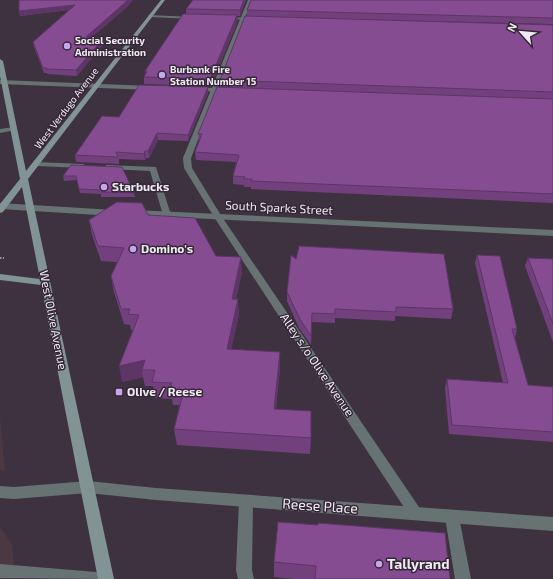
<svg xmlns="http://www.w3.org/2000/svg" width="553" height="579" font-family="'Exo 2',sans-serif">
  <rect width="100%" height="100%" fill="#3e3240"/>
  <path fill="#4b3840" d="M0,416L5,471L0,470Z
    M0,527L12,544L15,579H0Z"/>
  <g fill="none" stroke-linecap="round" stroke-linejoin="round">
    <path stroke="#9d939f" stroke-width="2" stroke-dasharray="1.5 1.5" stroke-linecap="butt" d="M0,258H4"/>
    <path fill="#677272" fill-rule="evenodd" d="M248,0H252L191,158L192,168L222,217L421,510L423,514L421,518L416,520L411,518L214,217L184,168L183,158Z
      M14,127L16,128V130L0,133V129Z
      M34,162L83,164L87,166L83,168L37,166H34Z
      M106,165L156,167L171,215L170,217H164L163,215L150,171L109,169H106Z
      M88,481L93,483L95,487L93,491L88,493L14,499L0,498V486L14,487Z
      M246,495L251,497L253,501L252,570L254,579H238L236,570L239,501L241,497Z
      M452,511L457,512L459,517L471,579H455L445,517L447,512Z
      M0,564L96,572L101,574L104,579L0,578Z"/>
    <path fill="#677272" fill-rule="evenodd" d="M148,15L194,17L196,18L194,19L150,17Z
      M222,17L256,18L258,19L256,20L224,19Z
      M0,80L151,86L154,88L151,90L0,84Z
      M195,87L229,89L232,91L229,93L193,90L192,89Z
      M0,203L114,210L118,213L114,216L0,209Z
      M134,210L553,230V236L131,215L130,213L131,211Z
      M88,481L156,488L553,517V531L156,500L88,493L83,491L81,487L83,483Z"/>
    <path fill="#819393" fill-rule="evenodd" d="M161,0H165L28,179L114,579H98L41,285L0,280V274L40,279L22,187L3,212L0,213V204L20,179L0,76V59L3,61L26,171Z"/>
  </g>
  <path fill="#72417d" d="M19,0H133L127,7L92,37L105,42L77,76L47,74V73H44L34,47L33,42L69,10L20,16L19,11Z
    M193,0H246L240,16H237L238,21L211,86L144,84V77L146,73L145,71L186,14V9Z
    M553,0V24L383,20L553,25V203L251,189V187H244V185L233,184V176L236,162L196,160L195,152L199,142L198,134L220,87V80L247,16V10Z
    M208,93L188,141L158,140L149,158H146L145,160L119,159V164L76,162L75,155L119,117Z
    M71,165L134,193L135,197H101V194L80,193L77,180L64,181L63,176Z
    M148,215L216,256L242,272L236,299L239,315L231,349L280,368L276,409L311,438L310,454L177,445L174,429L180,405H173L172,399L155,398L153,386H145L143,377L122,382L133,330H131L130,325L124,324L114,292L111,276L117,262L101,261L92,235L89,220Z
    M477,255L517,329L515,338L528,385L553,387V442L449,434L445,388L447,379L503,383L475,263Z
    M528,258L553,259V342L525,266Z
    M296,259L453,309L451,319L395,316V321L335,318V323L312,322L311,345L299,328L287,301V292Z
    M274,562L450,579H294L274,577Z"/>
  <path fill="#5d3566" d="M128,0H133L127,7L86,42V37Z
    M244,0H246L240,16V10Z
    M75,5L76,9L20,16L19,11Z
    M237,15L238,21L211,86L210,79Z
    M104,38L105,42L77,76L76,70Z
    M208,87V93L188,141V135Z
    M157,133L158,140L149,158L148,151Z
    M145,151L146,158L145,160L144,154Z
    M241,257L242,272L233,315L232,299Z
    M238,299L239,315L228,365L227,349Z
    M280,352V368L274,425V409Z
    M145,360L142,370L143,377L122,382L119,366Z"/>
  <path fill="#854c91" stroke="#5d3566" d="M19,0H128L86,37L104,38L76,70L46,69L47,68H43L33,42L75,5L19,11Z
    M193,0H244L240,10L186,9Z
    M251,0H553V18L247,10Z
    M183,14L237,15L210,79L144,77L147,71H145Z
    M245,16L553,25V92L220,80Z
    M139,85L208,87L188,135L157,133L148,151H145L144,154L116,152L118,157L75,155L102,116L119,117Z
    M217,87L553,99V194L251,181L252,179H244L245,177L233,176L239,155L195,152L202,134H198Z
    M71,165L122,167L134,193L101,192L100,190L79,189L76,176H63Z
    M117,202L142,203L148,215L195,218L216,256L241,257L232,299H238L227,349L280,352L274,409L311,411V438L174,429L184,390L170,389L172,383L152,382L155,370H142L145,360L119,366L139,315L128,314L130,309H121L111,276L124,248L98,246L89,220Z
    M299,246L444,254L453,309L396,307V312L335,309V314L312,313L311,336L300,319L287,292L291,255L296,259Z
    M477,255L500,256L517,329H512L528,385L553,387V432L452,425L447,379L508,383Z
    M528,258L553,259V324Z
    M278,522L318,525V523L445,533L450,579H315L316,566L274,562Z"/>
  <g fill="#c7a6ef" stroke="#342836" stroke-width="1.5">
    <circle cx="67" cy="46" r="4"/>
    <circle cx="162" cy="75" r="4"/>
    <circle cx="104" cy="187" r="4"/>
    <circle cx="133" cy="249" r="4"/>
    <rect x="115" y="388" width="8" height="8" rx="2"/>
    <circle cx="379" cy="564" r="4"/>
  </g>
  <g text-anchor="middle" stroke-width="3" stroke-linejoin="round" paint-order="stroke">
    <g font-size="10" font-weight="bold" fill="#f1e9f3" stroke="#342836" text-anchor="start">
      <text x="75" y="44">Social Security<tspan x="75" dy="12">Administration</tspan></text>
      <text x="170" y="73">Burbank Fire<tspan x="170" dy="12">Station Number 15</tspan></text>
    </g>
    <g font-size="10" fill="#f1e9f3" stroke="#342836">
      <text transform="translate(66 108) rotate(-53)" y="4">West Verdugo Avenue</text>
    </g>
    <g font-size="12" font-weight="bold" fill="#f1e9f3" stroke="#342836" text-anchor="start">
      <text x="112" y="191">Starbucks</text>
      <text x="141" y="253">Domino's</text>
      <text x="127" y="396">Olive / Reese</text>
    </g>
    <g font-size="12" fill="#f1e9f3" stroke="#342836">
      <text transform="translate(279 208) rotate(3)" y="4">South Sparks Street</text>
      <text transform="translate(53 320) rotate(79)" y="4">West Olive Avenue</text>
      <text transform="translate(317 365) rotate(56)" y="4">Alley s/o Olive Avenue</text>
    </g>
    <g font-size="14" fill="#f1e9f3" stroke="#342836">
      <text transform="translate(320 506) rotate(4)" y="5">Reese Place</text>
    </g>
    <g font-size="14" font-weight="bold" fill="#f1e9f3" stroke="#342836" text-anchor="start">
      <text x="387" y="569">Tallyrand</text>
    </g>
  </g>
  <g transform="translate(521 32) rotate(297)" stroke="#342836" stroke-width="3" paint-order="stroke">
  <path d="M0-3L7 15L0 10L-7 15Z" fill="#f1e9f3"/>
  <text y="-6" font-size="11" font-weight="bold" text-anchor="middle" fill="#f1e9f3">N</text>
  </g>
</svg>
